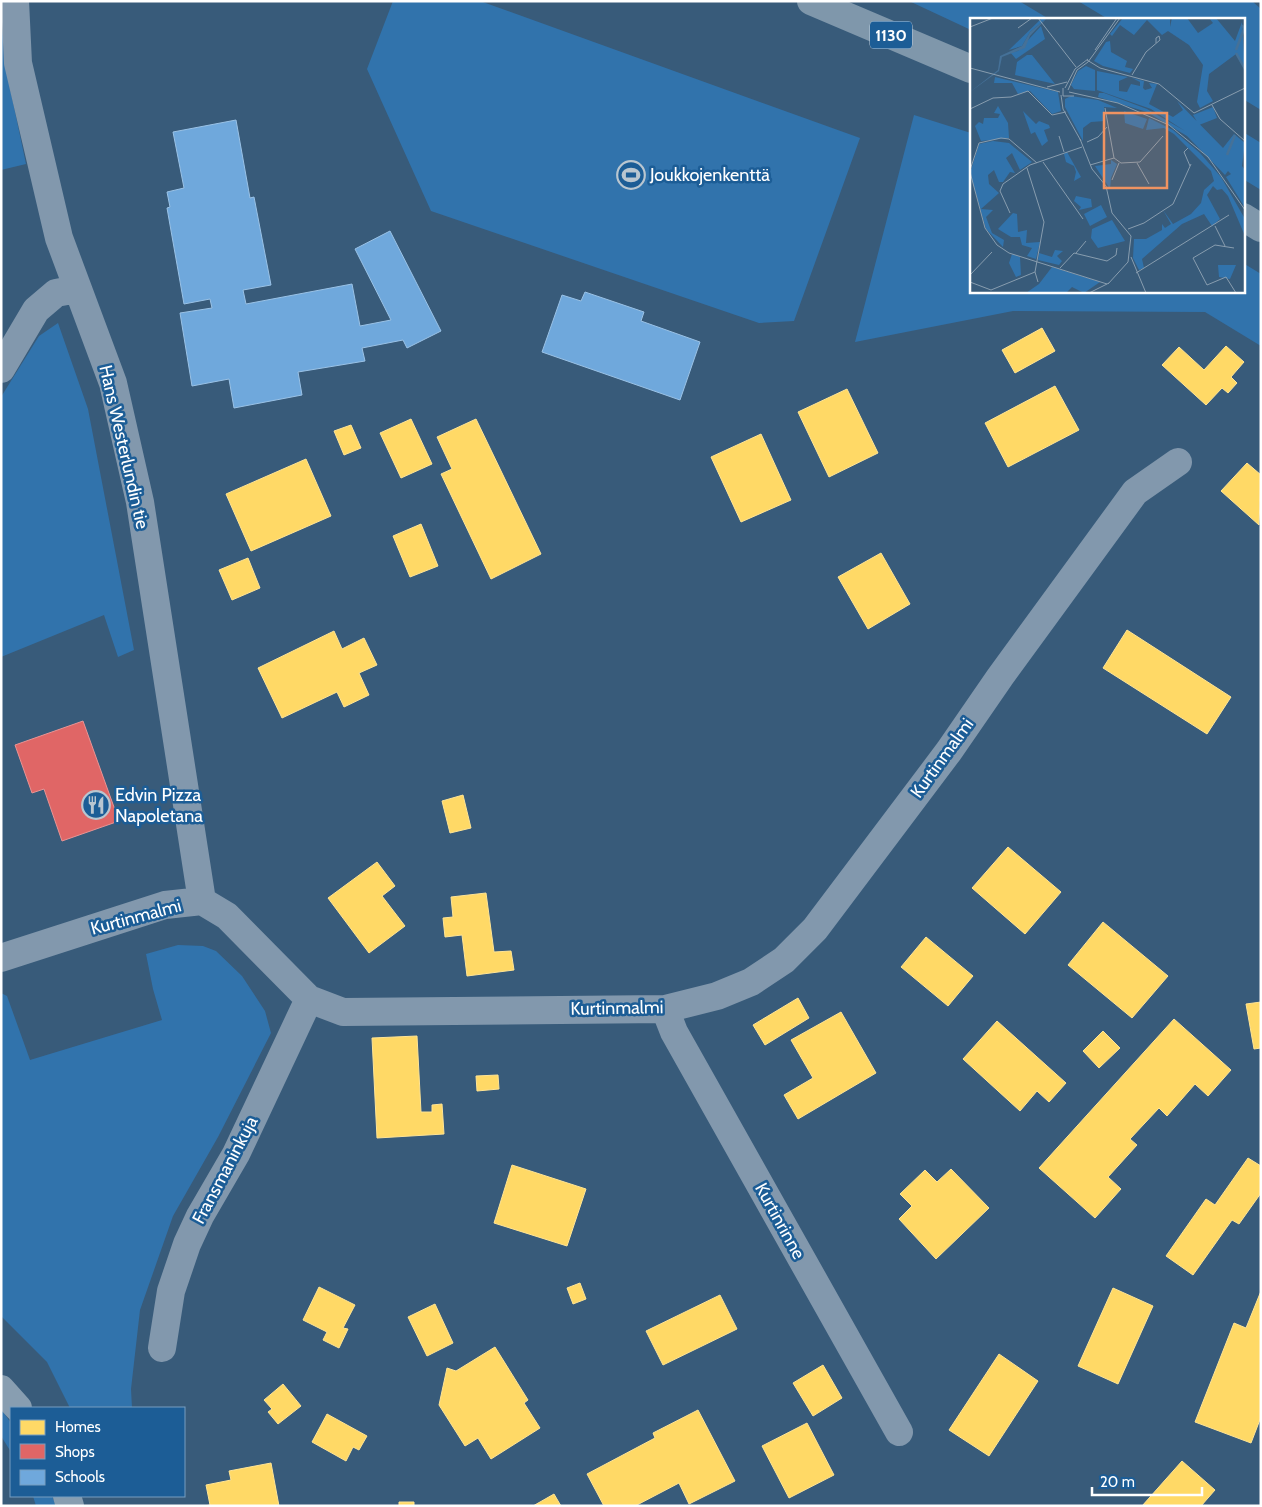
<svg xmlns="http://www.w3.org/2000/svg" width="1262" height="1507" font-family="Cabin,sans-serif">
  <rect width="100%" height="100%" fill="#385b7a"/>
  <path fill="#3173ac" d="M393,1H480L860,138L794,321L759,323L431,211L367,69Z
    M909,1H1019L1049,19H971V30Z
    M1078,1H1252L1261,9V110L1243,99V19H1108Z
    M1,23L10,88L26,164L1,170Z
    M914,115L971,133V291H1243V263L1261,274V346L1205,312L1013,311L855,342Z
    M1243,132L1261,143V190L1243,179Z
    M58,323L88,409L134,650L118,657L104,615L1,657V397L39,336Z
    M178,945L203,946L216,951L242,976L265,1011L271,1033L218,1137L173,1216L140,1310L131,1389L132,1408H70L47,1362L1,1316V993L7,996L30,1060L162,1020L153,989L146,954Z
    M1,1409L11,1423V1452L1,1436Z
    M33,1496H52L56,1506H36Z"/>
  <path fill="#ffd966" stroke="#ffe494" d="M1042,328L1055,351L1015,373L1002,350Z
    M1226,346L1244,362L1231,377L1237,383L1228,393L1222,388L1206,405L1162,365L1179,347L1204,370Z
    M1055,386L1079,430L1008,467L985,423Z
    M847,389L878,453L829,477L798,412Z
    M411,419L432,464L401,478L380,433Z
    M476,419L541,554L491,579L441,474L452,469L437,437Z
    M351,425L361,448L344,455L334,431Z
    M761,434L791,500L741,522L711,457Z
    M306,459L331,516L251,551L226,494Z
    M1247,463L1261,475L1259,525L1221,491Z
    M421,524L438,566L410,577L393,536Z
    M881,553L910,604L868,629L838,577Z
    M248,558L260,588L232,600L219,570Z
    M1127,630L1231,697L1207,734L1103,668Z
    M334,631L342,649L364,638L377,665L359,673L369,695L344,707L337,692L282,718L258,668Z
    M463,795L471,828L450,833L442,801Z
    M1008,847L1061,892L1025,934L972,888Z
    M377,862L395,886L382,896L405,926L369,953L328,898Z
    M486,893L494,952L511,951L514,970L467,976L462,935L445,937L443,918L453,917L451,897Z
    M1103,922L1168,976L1132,1018L1068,965Z
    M926,937L973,976L948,1006L901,967Z
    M798,998L809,1018L765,1045L753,1025Z
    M1261,1002V1048L1254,1049L1246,1004Z
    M841,1012L876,1073L798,1119L784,1095L813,1078L791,1040Z
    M1174,1019L1231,1070L1208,1096L1195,1084L1167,1116L1159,1108L1130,1139L1137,1145L1108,1177L1121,1189L1095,1218L1039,1168Z
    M997,1021L1066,1083L1049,1102L1037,1091L1020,1111L963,1059Z
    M1103,1031L1120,1048L1099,1068L1083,1051Z
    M417,1036L421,1112H432V1105L442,1104L444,1134L377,1138L372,1038Z
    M498,1075L499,1089L477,1091L476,1076Z
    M1248,1158L1261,1166V1193L1239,1224L1232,1220L1193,1275L1166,1256L1206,1199L1215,1205Z
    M512,1165L586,1189L567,1246L494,1223Z
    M951,1169L989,1208L936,1259L899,1219L912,1206L900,1194L925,1170L937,1182Z
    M580,1283L586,1299L573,1304L567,1288Z
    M319,1287L355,1305L343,1328L348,1329L339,1348L323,1340L327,1332L303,1320Z
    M1113,1288L1153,1306L1118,1384L1078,1366Z
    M1261,1291V1417L1251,1443L1195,1422L1234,1323L1246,1328Z
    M720,1295L737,1329L663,1365L646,1331Z
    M435,1304L453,1343L427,1356L408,1317Z
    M495,1347L528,1400L524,1403L540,1428L491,1459L478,1438L465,1446L439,1405L447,1368L456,1371Z
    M999,1354L1038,1381L989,1456L949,1430Z
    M823,1365L842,1398L813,1416L793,1383Z
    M283,1384L301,1406L278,1424L268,1412L272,1409L264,1400Z
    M698,1410L735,1481L689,1504L679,1483L635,1506H604L587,1474L655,1438L653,1433Z
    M327,1414L367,1436L359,1450L353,1447L346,1461L312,1442Z
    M807,1423L834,1475L789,1498L762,1446Z
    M1182,1461L1215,1490L1201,1506H1142Z
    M271,1463L279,1506H204L210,1505L206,1485L231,1480L229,1471Z
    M554,1494L561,1506H533Z
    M399,1502H414V1506H399Z"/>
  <path fill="#e06666" stroke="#e99494" d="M83,721L119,821L62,841L44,789L32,793L15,745Z"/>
  <path fill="#6fa8dc" stroke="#9ac2e6" d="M236,120L250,198L254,197L271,285L243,290L246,304L352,284L360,326L391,320L355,249L390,231L441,331L407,348L403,340L362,348L365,361L298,372L302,395L234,408L229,379L192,386L180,313L212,308L210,299L184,304L167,208L170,207L167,192L184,188L173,132Z
    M585,292L644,312L641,321L700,342L680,400L542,352L562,295L581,301Z"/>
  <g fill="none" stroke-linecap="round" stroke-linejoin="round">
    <path stroke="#8298ad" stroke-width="28" d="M15,1L18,63L59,238L113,383L140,502L202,901
      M1,369L36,310L56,293L77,289
      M1,958L165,905L202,901L227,916L309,999L343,1012L665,1009L717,996L751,982L784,960L815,929L949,751L1000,677L1135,492L1178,462
      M665,1009L674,1032L899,1432
      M162,1348L171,1291L187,1244L200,1216L236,1154L309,999"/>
    <path stroke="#889eb1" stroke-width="28" d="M1,1389L18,1408
      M67,1496L70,1506"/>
    <path stroke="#7f97ab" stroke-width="28" d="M811,1L971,69
      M1243,217L1261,228"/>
  </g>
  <defs>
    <symbol id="stadium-ring" viewBox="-11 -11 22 22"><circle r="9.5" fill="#1c5d96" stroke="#b9c6d0" stroke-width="1.5"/><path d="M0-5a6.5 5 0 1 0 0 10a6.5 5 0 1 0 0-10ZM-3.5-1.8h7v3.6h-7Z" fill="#b9c6d0"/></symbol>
    <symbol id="restaurant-ring" viewBox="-11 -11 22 22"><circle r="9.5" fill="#1c5d96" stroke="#b9c6d0" stroke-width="1.5"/><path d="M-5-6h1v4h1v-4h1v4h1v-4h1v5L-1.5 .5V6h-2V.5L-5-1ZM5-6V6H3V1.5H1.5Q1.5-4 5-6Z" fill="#b9c6d0"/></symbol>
  </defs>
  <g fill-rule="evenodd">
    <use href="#stadium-ring" x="615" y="159" width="32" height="32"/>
    <use href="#restaurant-ring" x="80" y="789" width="32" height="32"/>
  </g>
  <g text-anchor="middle" stroke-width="5" stroke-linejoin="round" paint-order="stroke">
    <rect fill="#1c5d96" stroke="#bbcee0" stroke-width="1" x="870" y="21.5" width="42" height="27" rx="4"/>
    <g font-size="16" font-weight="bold" fill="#fff">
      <text x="891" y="41">1130</text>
    </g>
    <g font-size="18" fill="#fff" stroke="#1c5d96" text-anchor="start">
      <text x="650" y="181">Joukkojenkenttä</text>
      <text x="115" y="801">Edvin Pizza<tspan x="115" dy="21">Napoletana</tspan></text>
    </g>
    <g font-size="18" fill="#fff" stroke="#1c5d96">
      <text transform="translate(124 447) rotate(77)" y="6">Hans Westerlundin tie</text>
      <text transform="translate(942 758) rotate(-54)" y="6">Kurtinmalmi</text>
      <text transform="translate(136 917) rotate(-15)" y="6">Kurtinmalmi</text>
      <text transform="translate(617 1008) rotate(-1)" y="6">Kurtinmalmi</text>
      <text transform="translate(225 1170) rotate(-62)" y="6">Fransmaninkuja</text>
      <text transform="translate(780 1221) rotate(61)" y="6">Kurtinrinne</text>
    </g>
  </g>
  <g transform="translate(970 18)">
    <rect width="275" height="275" fill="#385b7a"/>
    <path d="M72,0H77L60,14L52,28L39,32ZM153,0H200V9L202,0H217L228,15L243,5L239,0H246L265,23L272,4L275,51L266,36L239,56L237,73L243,83L230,90L227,84L233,47L219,27L198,13L192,17L177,2L164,17L150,7L142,18L140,16ZM71,8L75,21L46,41L40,34L48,33ZM140,23L141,34L157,43L155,49L163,51L160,55L133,48L124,43L136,24ZM57,37H62L85,66L45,57L47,44ZM116,48L125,52V73L104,71L101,67L108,53ZM127,53L158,59L149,63V73L157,74L161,66L170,68V64L162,60L174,63L173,70L175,72L182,70L179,65L187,66L179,86L203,99L213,92L207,83L253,130L264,116L275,125L272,148L275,152V190L256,159L261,156L258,153L255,157L217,118L177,94L128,79L129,75H134L177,91L215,113L181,91L127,72ZM25,59L88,74L91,93L82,96L60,73L48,76L42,65H24ZM101,78L128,82L147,90L134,89L135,103L121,104L113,110V123L95,89V81ZM28,88L38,105L39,120L11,123L5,108L9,104L13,106L14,100H28L30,96L24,95ZM243,89L247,100L229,107L223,97ZM53,93L66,106L69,103L79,107L80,110L74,112L78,123L72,128L65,114L61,116ZM154,93L177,101L173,111L155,105ZM179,100L203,112L230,135L251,159L275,201V218L258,178L252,171L247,172L243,168L237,177L250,201L242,208L234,196L212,206L172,241L174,250L169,252L163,240L164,221H176L192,212V206L195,210L201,206L193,192L203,206L221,196L231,185L234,172L244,163L241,153L204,116L194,110L176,112ZM23,123L39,125L62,144L50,152L42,135L36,140L45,155L40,154L33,164H29L24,152L18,157L19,166L29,175L11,191L23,192L16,199L22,215L34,222L33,229L16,211L0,155L9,126ZM97,134L111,159L104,163L106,154L104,148L96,144L94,136ZM141,142L147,146L141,160L140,171L125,148L141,146ZM106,178L121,181L122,189L109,192L111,189L104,183ZM131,187L137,199L120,208L114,196ZM43,195L47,196L48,214L57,212L56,225L70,224L66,241L57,238L62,230L52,227L50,219H41L28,211ZM142,202L155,223L128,230L121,220L122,211ZM85,232L93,233L87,238L92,243L89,247L68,242L69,235L82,239ZM42,236L50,239L51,257L46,259L39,245ZM248,247H266L260,261L249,259ZM82,249L130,264L114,275L102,269L96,275H56L69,266Z" fill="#3173ac"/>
    <path d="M77,0L60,18L55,30L32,39L29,53L0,74L28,52L30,38L52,28L60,14Z" fill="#457198"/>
    <path fill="none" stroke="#457198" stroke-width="2.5" d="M266,32L274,11L272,7M266,35L275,51M257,137L265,117"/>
    <path fill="none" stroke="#889daf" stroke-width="1" d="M68,0L106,49M0,9L23,0M48,10L62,0M125,32L147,0M117,42L130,50L189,66L224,95L275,70M0,50L90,74M162,57L176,34L190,22L189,18L186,20V25M77,69L97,64M93,70V78H104M95,70L105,51L118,41M98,72L107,52L118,44L150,0M99,74L148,85L199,107L238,139L275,192M91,77L93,91L111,123M242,87L250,101L275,123M135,90L144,140M0,91L23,80L41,79L58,73L82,97L96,94M89,118L94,134M110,121L122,151L136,168L142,195L161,218L158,244L138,266M117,124L128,119L137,109M218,130L214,134L220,148M73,144L113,201M167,145L179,166M120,147L144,140L151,145L170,144L193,118M57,150L74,204L65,254L68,264M0,152L9,125L31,120L39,121L67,145M0,154L15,210L27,227L39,235L137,266M142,162L149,145M40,195L30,173L33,166L60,147L112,129M245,208L255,228M158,211L174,205L203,186L221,146M106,235L116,223M161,239L176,275M90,250L104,235L137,243L146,237L147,230M166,255L259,197M0,257L22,234M0,264L21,272L65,254M237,267L223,240L245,227L264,230M237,267L256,259L266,275M119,275L139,265"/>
    <path fill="#f09361" fill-opacity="0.15" stroke="#f09361" stroke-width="2.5" d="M134,95H197V170H134Z"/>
    <rect width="275" height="275" fill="none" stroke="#fff" stroke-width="2.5"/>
  </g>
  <rect width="1262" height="1507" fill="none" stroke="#ffffff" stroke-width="5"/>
  <rect x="10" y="1407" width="175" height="90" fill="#1c5d96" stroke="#779ec0"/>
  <rect x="20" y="1420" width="25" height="15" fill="#ffd966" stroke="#779ec0"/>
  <text x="55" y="1432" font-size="15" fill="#ffffff">Homes</text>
  <rect x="20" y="1444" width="25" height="15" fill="#e06666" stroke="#779ec0"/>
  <text x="55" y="1457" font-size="15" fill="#ffffff">Shops</text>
  <rect x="20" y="1470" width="25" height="15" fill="#6fa8dc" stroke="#779ec0"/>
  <text x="55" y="1482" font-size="15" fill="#ffffff">Schools</text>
  <path d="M1092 1487v8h110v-8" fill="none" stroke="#ffffff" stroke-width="2.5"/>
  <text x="1100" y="1487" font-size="15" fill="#ffffff" stroke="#1c5d96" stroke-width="4" paint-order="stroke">20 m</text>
</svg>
